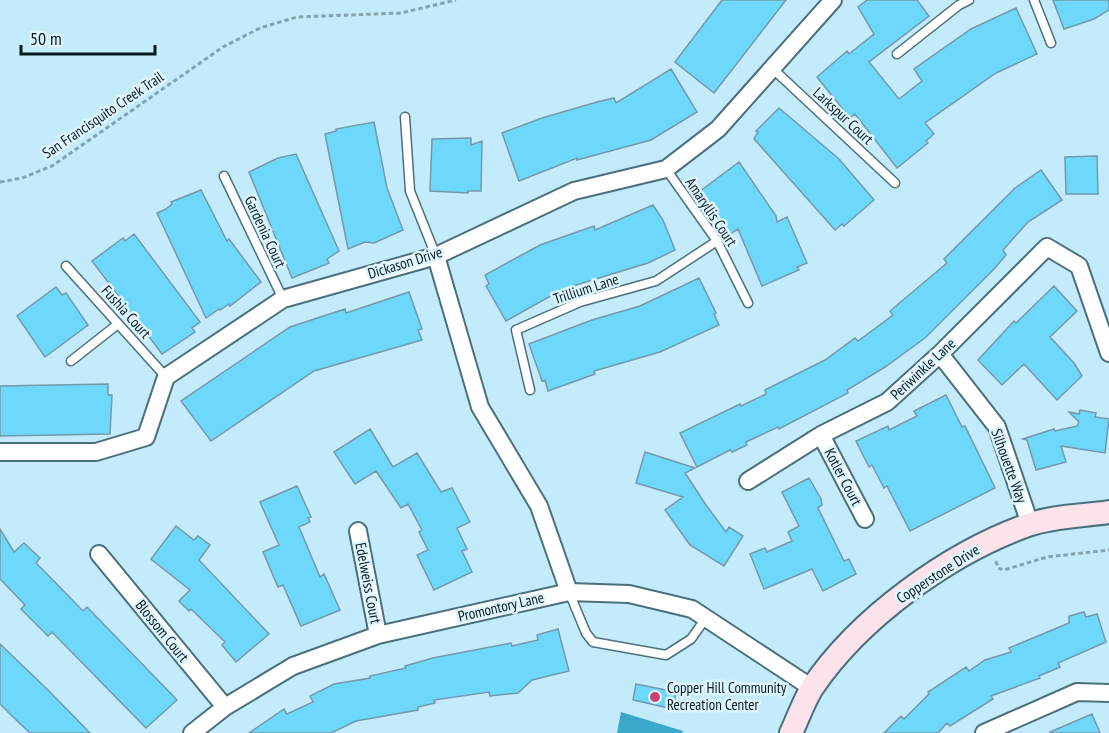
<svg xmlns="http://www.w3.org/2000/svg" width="1109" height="733" font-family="'PT Sans Narrow',sans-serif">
  <rect width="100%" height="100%" fill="#c3ebfb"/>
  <path fill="#39a8ca" d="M621,712L683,731L682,733H617Z"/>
  <path fill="#6ed8fc" stroke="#7499a8" stroke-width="1.5" d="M722,0H786L714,93L675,62Z
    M867,0H917L929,16L869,62L899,99L922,81L914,69L971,29L1016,8L1037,54L996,73L925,123L934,134L926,141L928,143L897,168L855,114L850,118L817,77L847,51L849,54L874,34L858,7Z
    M1053,0H1109V10L1094,19L1064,29Z
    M671,69L697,112L651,140L577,160V158L519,181L502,133L542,118L597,102L614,98L616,103Z
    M779,108L839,159L874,200L844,226L842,224L835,230L754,139L758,132L756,131Z
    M374,122L387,188L403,230L374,243L365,242L348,249L325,134L336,131V129Z
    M471,138V145L482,141L481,191H468V193L430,191L432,139Z
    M296,154L339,251L327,259L329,263L292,278L249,172L278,158Z
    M1097,156L1098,194H1066L1065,157Z
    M739,162L776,216L777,222L787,217L807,263L797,267L799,270L762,286L738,229L729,235L699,192Z
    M1041,170L1062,200L1028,222L1003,250L1006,255L995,268L925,338L885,367L847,390L848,393L779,429L778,427L746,442L747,445L732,452L730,450L697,467L680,433L740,404L741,406L766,394L765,390L825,360L855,338L858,341L893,315L890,311L947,263L944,259L1015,188Z
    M201,190L227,241L229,239L261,282L230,306L229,304L220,310L219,309L206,318L157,213L166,209L172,204L171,202Z
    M653,205L663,220L675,250L648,263L563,289L506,321L486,286L489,284L485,275L540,245L594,226L595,230Z
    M134,234L200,322L192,328L195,332L162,354L92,261L123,238L125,241Z
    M699,278L716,313L714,314L719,325L660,352L594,371L595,374L548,391L545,380L542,381L529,344L592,320L640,306Z
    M1054,286L1077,311L1050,337L1074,363L1082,376L1057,400L1024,364L1002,385L978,360L1014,321L1016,323Z
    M56,287L62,295L66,293L88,325L45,357L17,316Z
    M409,292L422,329L418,330L422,340L314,371L211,441L181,401L290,327L345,309L346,313Z
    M108,384V395H112L110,434L0,436V386Z
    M946,395L962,427L965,426L995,488L910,531L887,486L884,488L872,465L869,467L856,441L888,426L889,430L917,416L914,411Z
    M1080,410L1096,413L1095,417L1109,419L1105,453L1061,446L1066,462L1036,470L1027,440L1023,439L1054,429L1055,431L1077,426L1079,422L1069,412L1079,414Z
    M370,429L393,467L417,453L441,492L452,488L470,522L457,528L467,549L462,551L472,572L434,590L417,555L428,550L419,532L422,530L408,504L401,508L376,471L355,484L334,452Z
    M645,452L695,468L685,473L706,505L726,532L729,527L743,536L724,566L690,545L665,510L683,497L636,483Z
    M809,478L821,499L822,505L818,508L844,561L849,559L856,574L823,591L812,569L764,589L750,554L765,548L767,552L792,541L788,532L799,526L782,492Z
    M297,486L311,517L308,518L310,522L299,527L320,577L324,574L340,610L301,626L283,585L278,587L263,552L279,545L260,502Z
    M176,526L194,540L198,536L210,545L199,560L269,634L236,662L222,645L225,642L191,609L189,611L179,601L190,590L151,559Z
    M0,529L14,552L24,543L40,558L36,563L47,574L83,611L87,607L177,700L146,728L52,632L48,636L21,609L25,605L0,579Z
    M1084,612L1086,617L1097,614L1106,642L1058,663L1060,667L1039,676L1040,678L991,696L993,699L950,726L947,723L938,733H884L901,716L904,719L929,694L928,692L966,667L969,671L985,660L1011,652L1009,648L1069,623V616Z
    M558,629L569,671L532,680L518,693L490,696L489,692L434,700L435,703L418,707V710L356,721L331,733H249L284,709L287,714L313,702L310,696L334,684L370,678V676L406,668L405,666L433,658L511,643L512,646L538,640L537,635Z
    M0,644L48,690L90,733H30L13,717L0,704Z
    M636,684L676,692L673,709L633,700Z
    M1092,714L1100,733H1050V732Z"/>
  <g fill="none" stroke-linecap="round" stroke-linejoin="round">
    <defs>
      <path id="lane" d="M1034,0L1051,43
        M897,54L959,5L969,0
        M772,68L895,183
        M405,117L410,191L436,256
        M666,169L717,241L748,303
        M224,176L283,299
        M66,266L166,377
        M71,361L118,324
        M530,390L516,330L580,302L656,281L717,241
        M569,592L586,633L593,642L666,655L691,639L706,618"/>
      <path id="street" d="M436,256L480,407L539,506L569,592
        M940,354L997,427L1030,524
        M821,435L865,519
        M0,452H96L146,437L166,377L283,299L436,256L574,191L666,169L718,129L833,0
        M748,481L821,435L887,402L940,354L1047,247L1079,266L1109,353
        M358,531L378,635
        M99,554L225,707
        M192,733L225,707L293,666L378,635L569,592L629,594L692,609L812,688
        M984,733L1077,692L1109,693"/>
      <path id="secondary" d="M791,733C798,718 804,701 812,688C859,618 949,553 1028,525C1053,516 1083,516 1109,512"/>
    </defs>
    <use href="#lane" stroke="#4b707d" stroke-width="11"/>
    <use href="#street" stroke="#4b707d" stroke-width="20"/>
    <use href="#secondary" stroke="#4b707d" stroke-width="26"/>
    <path stroke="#83a3af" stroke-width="3" stroke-dasharray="4.5 3" stroke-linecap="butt" d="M0,182L22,178L52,166L223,47L260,28L297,17L401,13L456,0
      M996,561L998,568L1004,570L1047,557L1109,550"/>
    <use href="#lane" stroke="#fff" stroke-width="8"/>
    <use href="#street" stroke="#fff" stroke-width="16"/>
    <use href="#secondary" stroke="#fce2eb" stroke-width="22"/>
  </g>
  <circle fill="#ca407a" stroke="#def6ff" stroke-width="2" cx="655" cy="697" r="6"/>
  <g text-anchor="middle" stroke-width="5" stroke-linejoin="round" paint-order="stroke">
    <g font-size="15" fill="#0a1a1f" stroke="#def6ff">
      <text transform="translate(103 115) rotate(-34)" y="5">San Francisquito Creek Trail</text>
      <text transform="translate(843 116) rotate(43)" y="5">Larkspur Court</text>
      <text transform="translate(711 212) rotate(56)" y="5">Amaryllis Court</text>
      <text transform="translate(265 232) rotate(65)" y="5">Gardenia Court</text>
      <text transform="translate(405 263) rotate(-17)" y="5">Dickason Drive</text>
      <text transform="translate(586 289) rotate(-18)" y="5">Trillium Lane</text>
      <text transform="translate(126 312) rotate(48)" y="5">Fushia Court</text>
      <text transform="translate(923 369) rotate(-43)" y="5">Periwinkle Lane</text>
      <text transform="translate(1009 466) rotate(70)" y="5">Silhouette Way</text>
      <text transform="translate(843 477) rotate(62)" y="5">Kotler Court</text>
      <text transform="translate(938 574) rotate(-33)" y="5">Copperstone Drive</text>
      <text transform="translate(368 583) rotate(79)" y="5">Edelweiss Court</text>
      <text transform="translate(501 607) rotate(-13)" y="5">Promontory Lane</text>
      <text transform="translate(162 631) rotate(51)" y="5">Blossom Court</text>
    </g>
    <g font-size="15" fill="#0a1a1f" stroke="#def6ff" text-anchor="start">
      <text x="667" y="693">Copper Hill Community<tspan x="667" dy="17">Recreation Center</tspan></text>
    </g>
  </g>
  <path d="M21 45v9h134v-9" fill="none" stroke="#0a1a1f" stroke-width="3"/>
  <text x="30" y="45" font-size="18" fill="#0a1a1f" stroke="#def6ff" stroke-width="4.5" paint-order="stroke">50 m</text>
</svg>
